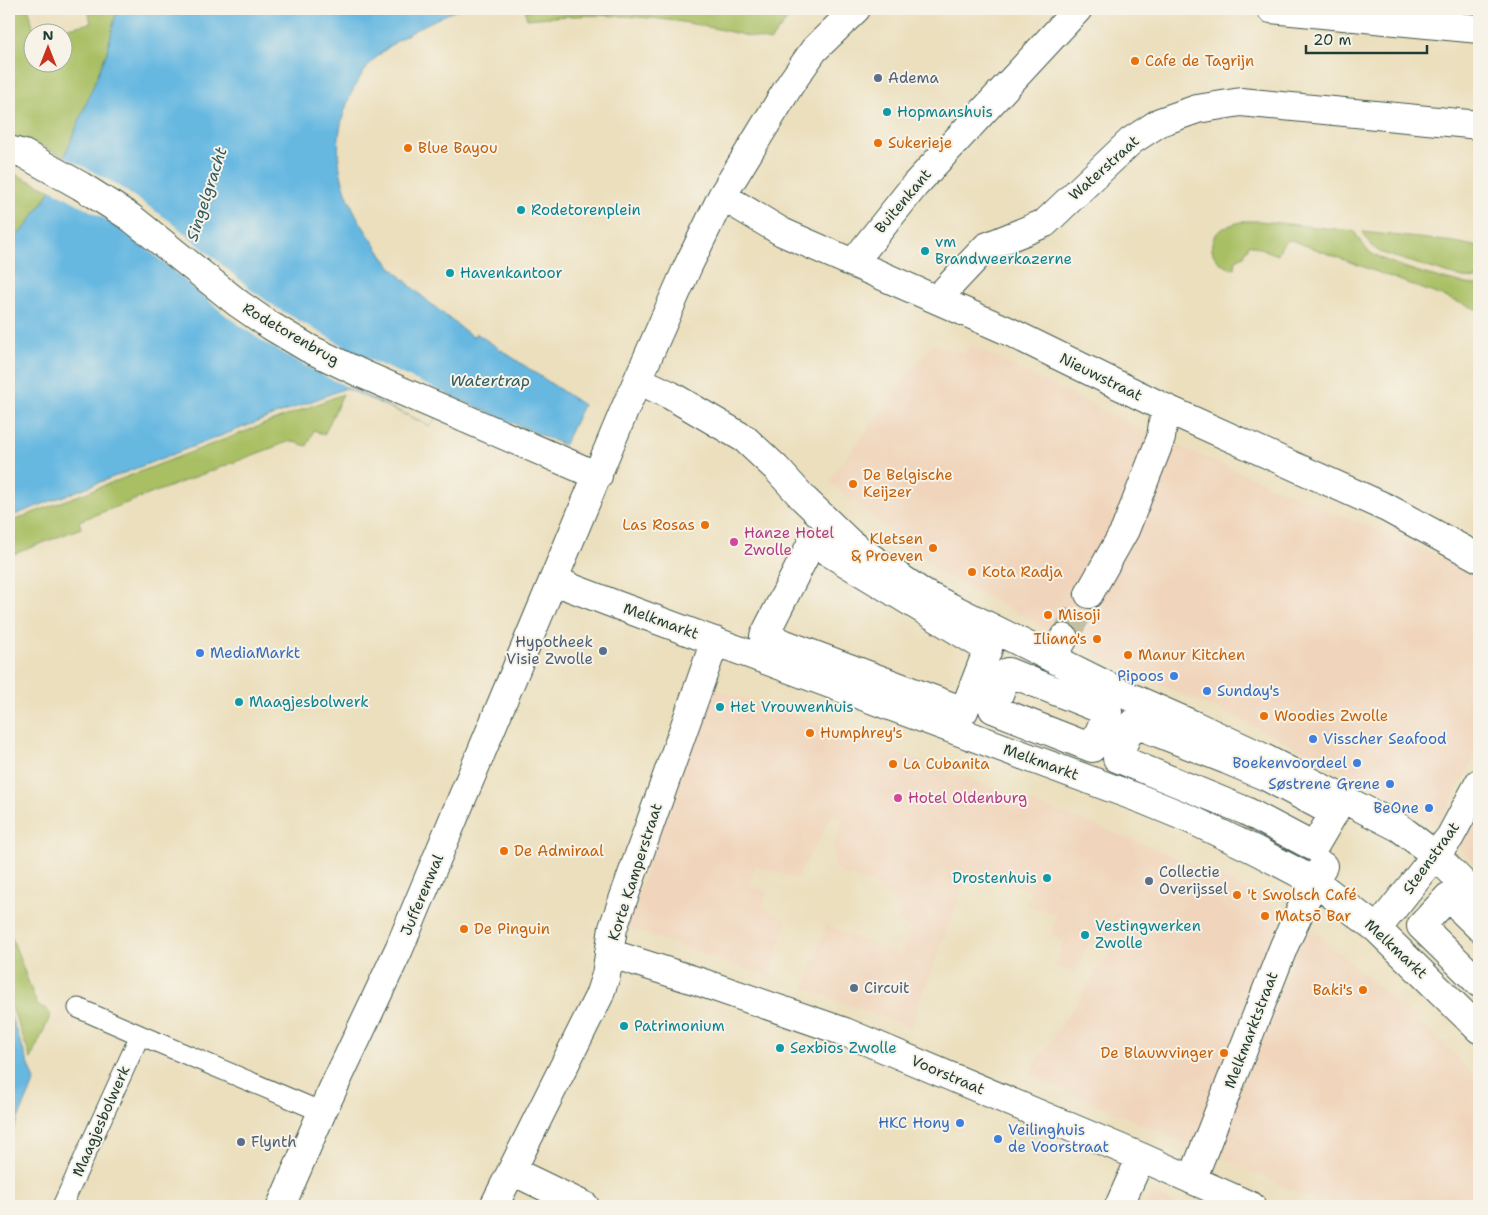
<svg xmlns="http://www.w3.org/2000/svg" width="1488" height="1215" font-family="'Shantell Sans',sans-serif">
  <rect width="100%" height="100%" fill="#f7f3e8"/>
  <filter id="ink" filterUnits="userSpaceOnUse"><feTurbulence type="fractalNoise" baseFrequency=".02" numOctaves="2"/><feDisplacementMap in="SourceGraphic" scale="10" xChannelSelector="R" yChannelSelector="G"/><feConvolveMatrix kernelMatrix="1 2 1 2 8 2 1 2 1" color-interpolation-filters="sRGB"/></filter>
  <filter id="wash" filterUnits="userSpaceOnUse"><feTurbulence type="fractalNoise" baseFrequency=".0096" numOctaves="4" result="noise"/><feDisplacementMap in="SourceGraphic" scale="20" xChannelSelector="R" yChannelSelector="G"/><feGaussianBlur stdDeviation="1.12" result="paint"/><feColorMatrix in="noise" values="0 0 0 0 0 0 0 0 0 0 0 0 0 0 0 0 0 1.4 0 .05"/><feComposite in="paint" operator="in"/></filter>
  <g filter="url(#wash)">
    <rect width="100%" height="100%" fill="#ebdfbd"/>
    <path fill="#f0d5bc" d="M932,344L965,354L970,345L1166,441L1462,567L1479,578V750L1438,825L1328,762L1233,716L1183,695L1102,658L941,572L829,481Z
      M710,687L845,733L1123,836L1221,876L1254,894L1283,914L1197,1148L1028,1075L1111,951L1089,942L1074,973L1055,967L1064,940L1050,935L1057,915L1027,904L1031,891L1011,883L1010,887L969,873L910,1028L805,988L826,925L900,955L911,928L901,921L897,915L894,906L895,897L877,891L878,886L839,872L835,866L834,845L843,819L832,815L796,879L755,865L749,885L768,892L762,906L787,921L770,977L627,927Z
      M1479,816V866L1458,847Z
      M1307,925L1443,1043L1479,1081V1206H1325L1214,1154Z
      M1151,1192L1181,1206H1145Z"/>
    <path fill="#a9bf63" stroke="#647e4c" d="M9,9H29L34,32H32V62H62V32H49L91,23L88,9H117L107,52L72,142L64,156L30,141L9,134Z
      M531,9H796L770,41C739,34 708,26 676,21C627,14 577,14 527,19L525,11Z
      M9,172L51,190L28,224L9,245Z
      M1246,221H1260L1354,231C1359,239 1363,247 1371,253C1387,264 1460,286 1479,285V310L1291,240C1282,241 1281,248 1278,255L1249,244L1244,256L1236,260L1235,269C1220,267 1206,253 1214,237C1220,227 1235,223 1246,221Z
      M1363,232L1455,242L1479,247V279L1463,278L1382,253C1372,248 1368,242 1363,232Z
      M343,394L324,435L314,430L307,446L290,441L79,521L81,528L9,556V522Z
      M9,930L37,1005L46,1009L51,1014L31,1059L9,1000Z"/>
    <path fill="#66b8e1" stroke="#427a8a" d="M117,9H459C431,21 403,34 380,54C364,68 354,85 347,104C328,154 342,198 372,240C377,247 381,255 387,262C412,290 443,314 473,337L476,333L583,405L564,445L447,394L431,426L346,388L9,517V245L28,224L50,192L107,52Z
      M9,1012L35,1081L9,1139Z"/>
    <path fill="#ebdfbd" d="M62,155L114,183L170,221L253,291L277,308L361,356L447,394L431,426L322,375L265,343L228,317L152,253L105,219L49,188Z"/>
  </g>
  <g filter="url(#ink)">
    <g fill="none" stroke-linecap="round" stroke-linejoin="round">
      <path stroke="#c2bfa2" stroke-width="28" stroke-dasharray="28 14" stroke-linecap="butt" d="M1064,638L1089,594"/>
      <defs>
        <path id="lane" d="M140,1035L322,1112
          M62,1206L140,1035L78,1008"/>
        <path id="street" d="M1271,9L1479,29
          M9,150L24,154L81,186L130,217L239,304L271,326L308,348L360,373L598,476
          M722,196L782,232L1006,330L1165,408L1387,508L1479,558
          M853,263L915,185L1078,9
          M937,299L986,247L1045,223L1131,141L1160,122L1197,109L1241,102L1479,125
          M638,380L670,395L745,439L776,468L804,499L851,544L924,594L1128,696L1194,725L1254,753L1400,828L1435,855L1479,899
          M812,542L988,649L964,711L764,636Z
          M554,579L572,588L614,604L1141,799L1192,820L1255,850L1314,881L1377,929L1479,1029
          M1089,594L1125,530L1161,438L1165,408
          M1052,658L1064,638
          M1008,672L1108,712L1092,748L993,709Z
          M1133,723L1227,760L1267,777L1334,813L1314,847L1246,811L1117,758Z
          M1479,927L1448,897L1421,926L1479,983
          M1377,929L1450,837L1479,783
          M609,953L700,982L845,1032L1141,1157L1251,1206
          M512,1171L585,1206
          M1192,1180L1284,946L1314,881L1323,866
          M281,1206L322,1112L399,949L624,411L688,266L722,196L791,83L814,50L856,9
          M494,1206L599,996L606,975L613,928L715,641
          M1119,1206L1141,1157"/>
      </defs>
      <use href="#lane" stroke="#3e5549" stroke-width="21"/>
      <use href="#street" stroke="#3e5549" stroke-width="30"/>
      <use href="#lane" stroke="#fff" stroke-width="19"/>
      <use href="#street" stroke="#fff" stroke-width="28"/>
    </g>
  </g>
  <g fill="#e8710a" stroke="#f7f3e8" stroke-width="2">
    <circle cx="1135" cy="61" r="5"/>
    <circle cx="878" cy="143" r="5"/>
    <circle cx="408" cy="148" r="5"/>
    <circle cx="853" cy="484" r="5"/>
    <circle cx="705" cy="525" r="5"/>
    <circle cx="933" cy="548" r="5"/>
    <circle cx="972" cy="572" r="5"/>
    <circle cx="1048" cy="615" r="5"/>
    <circle cx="1097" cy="639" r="5"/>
    <circle cx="1128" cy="655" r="5"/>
    <circle cx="1264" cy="716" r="5"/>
    <circle cx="810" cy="733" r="5"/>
    <circle cx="893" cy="764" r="5"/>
    <circle cx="504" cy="851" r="5"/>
    <circle cx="1237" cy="895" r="5"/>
    <circle cx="1265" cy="916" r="5"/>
    <circle cx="464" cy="929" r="5"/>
    <circle cx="1363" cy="990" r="5"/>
    <circle cx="1224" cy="1053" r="5"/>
  </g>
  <g fill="#5c6f8a" stroke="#f7f3e8" stroke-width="2">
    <circle cx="878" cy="78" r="5"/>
    <circle cx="603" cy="651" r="5"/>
    <circle cx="1149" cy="881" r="5"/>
    <circle cx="854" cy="988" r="5"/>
    <circle cx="241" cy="1142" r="5"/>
  </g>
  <g fill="#0f9aa8" stroke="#f7f3e8" stroke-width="2">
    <circle cx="887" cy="112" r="5"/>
    <circle cx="521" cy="210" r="5"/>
    <circle cx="925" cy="251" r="5"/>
    <circle cx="450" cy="273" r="5"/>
    <circle cx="239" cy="702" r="5"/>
    <circle cx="720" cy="707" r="5"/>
    <circle cx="1047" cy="878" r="5"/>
    <circle cx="1085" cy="935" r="5"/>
    <circle cx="624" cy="1026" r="5"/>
    <circle cx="780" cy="1048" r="5"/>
  </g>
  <g fill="#d1479c" stroke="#f7f3e8" stroke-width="2">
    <circle cx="734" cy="542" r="5"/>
    <circle cx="898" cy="798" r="5"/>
  </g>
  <g fill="#3f7fe0" stroke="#f7f3e8" stroke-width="2">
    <circle cx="200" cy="653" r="5"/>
    <circle cx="1174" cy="676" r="5"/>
    <circle cx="1207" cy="691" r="5"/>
    <circle cx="1313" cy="739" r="5"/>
    <circle cx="1357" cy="763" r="5"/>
    <circle cx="1390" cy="784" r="5"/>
    <circle cx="1429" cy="808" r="5"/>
    <circle cx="960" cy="1123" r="5"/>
    <circle cx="998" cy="1139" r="5"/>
  </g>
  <g text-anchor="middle" stroke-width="4" stroke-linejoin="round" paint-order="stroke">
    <g font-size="15" fill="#c56008" stroke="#f7f3e8" text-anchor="start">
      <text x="1145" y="66">Cafe de Tagrijn</text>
      <text x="888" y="148">Sukerieje</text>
      <text x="418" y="153">Blue Bayou</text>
      <text x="863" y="480">De Belgische<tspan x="863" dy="17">Keijzer</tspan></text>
      <text x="695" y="530" text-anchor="end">Las Rosas</text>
      <text x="923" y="544" text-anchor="end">Kletsen<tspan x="923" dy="17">&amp; Proeven</tspan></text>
      <text x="982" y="577">Kota Radja</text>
      <text x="1058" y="620">Misoji</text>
      <text x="1087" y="644" text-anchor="end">Iliana's</text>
      <text x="1138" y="660">Manur Kitchen</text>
      <text x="1274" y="721">Woodies Zwolle</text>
      <text x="820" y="738">Humphrey's</text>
      <text x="903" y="769">La Cubanita</text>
      <text x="514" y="856">De Admiraal</text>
      <text x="1247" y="900">'t Swolsch Café</text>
      <text x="1275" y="921">Matsō Bar</text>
      <text x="474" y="934">De Pinguin</text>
      <text x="1353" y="995" text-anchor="end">Baki's</text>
      <text x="1214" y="1058" text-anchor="end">De Blauwvinger</text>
    </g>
    <g font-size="15" fill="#4e5e75" stroke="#f7f3e8" text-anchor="start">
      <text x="888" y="83">Adema</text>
      <text x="593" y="647" text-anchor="end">Hypotheek<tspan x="593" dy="17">Visie Zwolle</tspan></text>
      <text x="1159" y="877">Collectie<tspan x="1159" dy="17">Overijssel</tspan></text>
      <text x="864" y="993">Circuit</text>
      <text x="251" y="1147">Flynth</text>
    </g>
    <g font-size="15" fill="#0d838f" stroke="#f7f3e8" text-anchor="start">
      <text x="897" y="117">Hopmanshuis</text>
      <text x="531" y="215">Rodetorenplein</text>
      <text x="935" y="247">vm<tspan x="935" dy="17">Brandweerkazerne</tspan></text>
      <text x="460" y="278">Havenkantoor</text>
      <text x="249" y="707">Maagjesbolwerk</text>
      <text x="730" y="712">Het Vrouwenhuis</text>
      <text x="1037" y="883" text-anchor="end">Drostenhuis</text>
      <text x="1095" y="931">Vestingwerken<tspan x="1095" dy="17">Zwolle</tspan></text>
      <text x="634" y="1031">Patrimonium</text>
      <text x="790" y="1053">Sexbios Zwolle</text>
    </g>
    <g font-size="15" fill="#1f3d34" stroke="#f7f3e8">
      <text transform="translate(1104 168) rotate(-42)" y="5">Waterstraat</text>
      <text transform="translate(903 201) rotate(-50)" y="5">Buitenkant</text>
      <text transform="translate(291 334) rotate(30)" y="5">Rodetorenbrug</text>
      <text transform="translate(1101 377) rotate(26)" y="5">Nieuwstraat</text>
      <text transform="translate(661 621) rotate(20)" y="5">Melkmarkt</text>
      <text transform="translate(1041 762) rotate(20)" y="5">Melkmarkt</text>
      <text transform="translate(1431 858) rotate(-54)" y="5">Steenstraat</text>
      <text transform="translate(635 872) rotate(-72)" y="5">Korte Kamperstraat</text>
      <text transform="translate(422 895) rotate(-67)" y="5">Jufferenwal</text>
      <text transform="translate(1396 949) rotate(43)" y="5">Melkmarkt</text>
      <text transform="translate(1251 1030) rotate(-69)" y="5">Melkmarktstraat</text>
      <text transform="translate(948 1075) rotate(23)" y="5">Voorstraat</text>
      <text transform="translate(101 1121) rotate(-66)" y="5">Maagjesbolwerk</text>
    </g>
    <g font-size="15" fill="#b23c85" stroke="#f7f3e8" text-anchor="start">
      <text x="744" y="538">Hanze Hotel<tspan x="744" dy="17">Zwolle</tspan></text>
      <text x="908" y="803">Hotel Oldenburg</text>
    </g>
    <g font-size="15" fill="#366cbe" stroke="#f7f3e8" text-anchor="end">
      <text x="210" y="658" text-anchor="start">MediaMarkt</text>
      <text x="1164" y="681">Pipoos</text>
      <text x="1217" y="696" text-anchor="start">Sunday's</text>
      <text x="1323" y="744" text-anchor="start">Visscher Seafood</text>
      <text x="1347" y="768">Boekenvoordeel</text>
      <text x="1380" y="789">Søstrene Grene</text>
      <text x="1419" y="813">BeOne</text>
      <text x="950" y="1128">HKC Hony</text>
      <text x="1008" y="1135" text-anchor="start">Veilinghuis<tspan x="1008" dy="17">de Voorstraat</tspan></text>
    </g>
    <g font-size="16" font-style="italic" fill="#315c5f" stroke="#f7f3e8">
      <text transform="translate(206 194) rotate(-72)" y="6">Singelgracht</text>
      <text x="490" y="386">Watertrap</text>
    </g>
  </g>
  <rect width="1488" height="1215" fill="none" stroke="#f7f3e8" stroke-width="30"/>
  <g transform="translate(48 48)"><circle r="24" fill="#f7f3e8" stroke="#a1aaa0"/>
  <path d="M0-4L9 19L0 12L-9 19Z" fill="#c8321e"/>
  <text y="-8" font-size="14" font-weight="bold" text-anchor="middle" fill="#1f3d34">N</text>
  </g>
  <path d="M1306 45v8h121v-8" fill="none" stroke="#1f3d34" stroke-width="2.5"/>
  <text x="1313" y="45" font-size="15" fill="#1f3d34" stroke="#f7f3e8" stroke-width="4" paint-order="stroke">20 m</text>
</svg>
